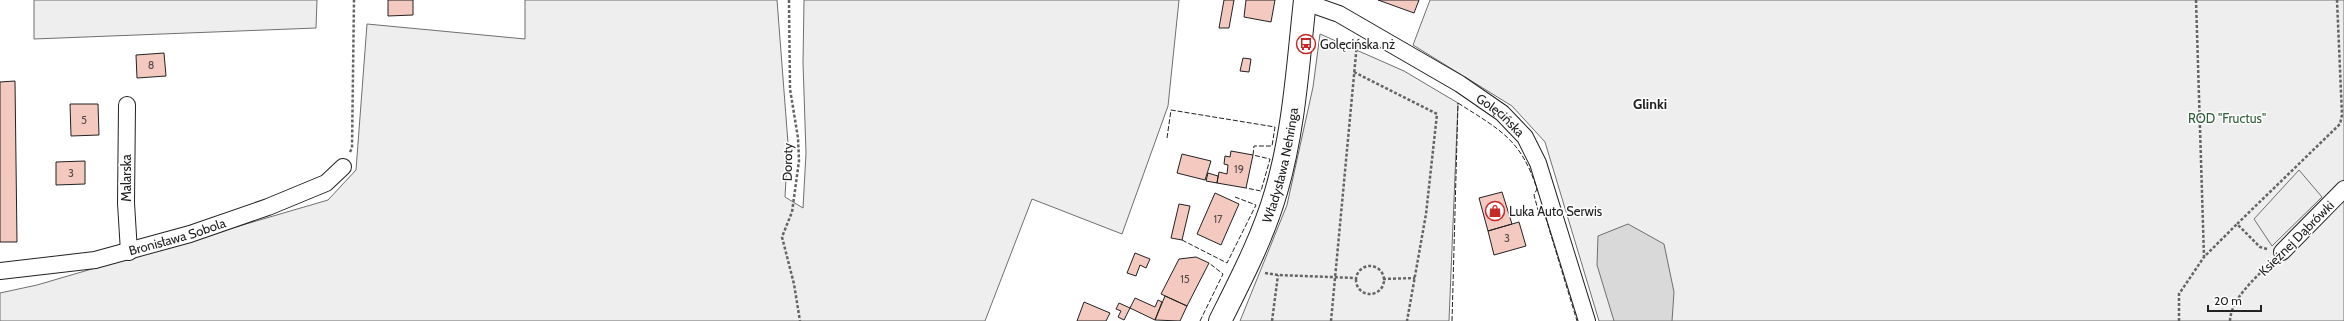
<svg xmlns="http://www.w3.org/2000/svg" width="2344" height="321" font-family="Cabin,sans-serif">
  <rect width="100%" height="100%" fill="#fff"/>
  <path fill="#eee" stroke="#6f6f6f" d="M34,0H317L316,28L34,39Z
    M525,0H777L788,143L785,197L803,208L806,153L803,63L804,0H1179L1168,106L1122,234L1032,199L985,321H0V293L37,285L328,200L356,170L367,24L525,39Z
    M1430,0H2344V321H1599L1545,142L1512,106L1413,45Z
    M1320,34L1404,71L1458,103L1449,321H1240L1287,205L1313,87Z"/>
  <path fill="#ededed" stroke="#6f6f6f" d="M2299,170L2322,197L2272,246L2254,219Z"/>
  <path fill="#d9d9d9" stroke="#6f6f6f" d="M1628,224L1664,244L1674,292L1672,321H1614L1597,265L1598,236Z"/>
  <path fill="#f3c9c0" stroke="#222" d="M388,0H413V15L388,16Z
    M1224,0H1234L1229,28H1219Z
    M1246,0H1275L1271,22L1244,17Z
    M1378,0H1419L1414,13Z
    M164,53L166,76L137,78L136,55Z
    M1243,58L1251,59L1249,72L1240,71Z
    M15,81L17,242H0V82Z
    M70,104H98L99,135L71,136Z
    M1231,151L1253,155L1246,188L1217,183L1219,172L1227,174L1228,165L1224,164L1225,156L1230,157Z
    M1182,154L1211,161L1205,180L1177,173Z
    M85,161V184L56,185V162Z
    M1208,173L1218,176L1217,183L1206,181Z
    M1502,192L1512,224L1488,231L1479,198Z
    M1215,193L1239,204L1221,245L1197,234Z
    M1179,204L1190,206L1182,240L1171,238Z
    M1519,222L1526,246L1494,255L1488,231Z
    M1135,253L1150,259L1146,268L1140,265L1136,276L1127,273Z
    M1196,257L1209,263L1187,306L1161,294L1179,259Z
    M1165,296L1187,306L1180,321L1155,320Z
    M1135,298L1155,307L1158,300L1162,302L1155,320L1130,308Z
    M1084,302L1110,313L1106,321H1077Z
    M1119,303L1130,308L1124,320L1118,317L1121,311L1116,309Z"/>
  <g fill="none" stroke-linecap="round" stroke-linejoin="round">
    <defs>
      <g id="street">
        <path id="s1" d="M1305,2L1339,14L1460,84L1502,113L1525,137L1538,163L1587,321"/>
        <path d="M127,105L126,203L129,252"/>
        <path d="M2282,252L2344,189"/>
        <path id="s2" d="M0,271L95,260L190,234L268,207L326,183L343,167"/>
      </g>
      <g id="secondary">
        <path id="s3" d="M1220,321C1241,279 1263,237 1276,192C1294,131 1298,64 1305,0"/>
      </g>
    </defs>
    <use href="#street" stroke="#222" stroke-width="18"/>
    <use href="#secondary" stroke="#222" stroke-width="24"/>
    <path stroke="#646464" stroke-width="2.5" stroke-dasharray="3 2" stroke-linecap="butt" d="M789,0L790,89L798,138L799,161L792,212L782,237L794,284L800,321
      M2196,0L2204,257L2237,224
      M1354,72L1437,114L1426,214L1407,321
      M350,152L352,148L354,0
      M2267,249L2260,247L2237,224L2340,124L2342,115L2337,0
      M1356 280a14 14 0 1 1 28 0a14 14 0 1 1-28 0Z
      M1265,273L1278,275L1356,278
      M1383,279L1415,278
      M1272,321L1278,275
      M1331,321L1357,43
      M2179,321V294L2204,257
      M2230,321C2231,298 2256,278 2271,262"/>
    <use href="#street" stroke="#fff" stroke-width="16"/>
    <use href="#secondary" stroke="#fff" stroke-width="22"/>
    <path stroke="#222" stroke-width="1" stroke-dasharray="5 2" stroke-linecap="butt" d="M1458,103C1500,130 1521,139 1537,189L1534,195L1538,210L1544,212L1577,321
      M1167,138L1171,110L1275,127L1272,146H1254L1253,155L1270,159L1261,191L1246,188
      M1182,240L1227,263L1256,205L1235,197
      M1200,321L1223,274L1209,263
      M1452,321L1458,103"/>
  </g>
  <defs>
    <symbol id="bus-ring" viewBox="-11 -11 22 22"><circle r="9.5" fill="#fff" stroke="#c62828" stroke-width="1.5"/><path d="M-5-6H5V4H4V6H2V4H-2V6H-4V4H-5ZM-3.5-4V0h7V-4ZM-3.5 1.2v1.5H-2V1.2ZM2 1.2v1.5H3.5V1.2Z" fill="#c62828"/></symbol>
    <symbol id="shop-ring" viewBox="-11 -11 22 22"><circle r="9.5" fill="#fff" stroke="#c62828" stroke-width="1.5"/><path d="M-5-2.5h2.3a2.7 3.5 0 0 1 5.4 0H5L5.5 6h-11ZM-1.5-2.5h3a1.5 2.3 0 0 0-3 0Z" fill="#c62828"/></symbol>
  </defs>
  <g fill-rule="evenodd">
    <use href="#bus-ring" x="1295" y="33" width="22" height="22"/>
    <use href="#shop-ring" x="1484" y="200" width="22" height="22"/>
  </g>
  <g text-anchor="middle" stroke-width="3" stroke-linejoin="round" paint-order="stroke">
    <g font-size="11" fill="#564c4a">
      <text x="151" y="69">8</text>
      <text x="84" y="124">5</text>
      <text x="1239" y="173">19</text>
      <text x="71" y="177">3</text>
      <text x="1218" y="223">17</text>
      <text x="1507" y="242">3</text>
      <text x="1185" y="283">15</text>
    </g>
    <g font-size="13" fill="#222" stroke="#fff" text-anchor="start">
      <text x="1320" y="49">Golęcińska nż</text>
      <text x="1509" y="216">Luka Auto Serwis</text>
    </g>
    <g font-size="13" fill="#222" stroke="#fff">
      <text dy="5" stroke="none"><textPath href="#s1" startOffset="227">Golęcińska</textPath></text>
      <text transform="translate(787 162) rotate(-89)" y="5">Doroty</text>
      <text dy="5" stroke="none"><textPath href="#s3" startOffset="168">Władysława Nehringa</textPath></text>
      <text transform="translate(126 178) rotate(-90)" y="5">Malarska</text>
      <text dy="5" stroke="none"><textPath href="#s2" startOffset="181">Bronisława Sobola</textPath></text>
      <text transform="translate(2296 238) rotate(-45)" y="5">Księżnej Dąbrówki</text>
    </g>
    <g font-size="13" fill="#2f5e38" stroke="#fff">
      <text x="2227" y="123">ROD "Fructus"</text>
    </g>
    <g font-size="14" font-weight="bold" fill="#222" stroke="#fff">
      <text x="1650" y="109">Glinki</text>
    </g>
  </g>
  <path d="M2208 305v6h53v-6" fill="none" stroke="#222222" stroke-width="2"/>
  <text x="2214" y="305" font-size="12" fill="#222222" stroke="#ffffff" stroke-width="3" paint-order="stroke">20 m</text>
</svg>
